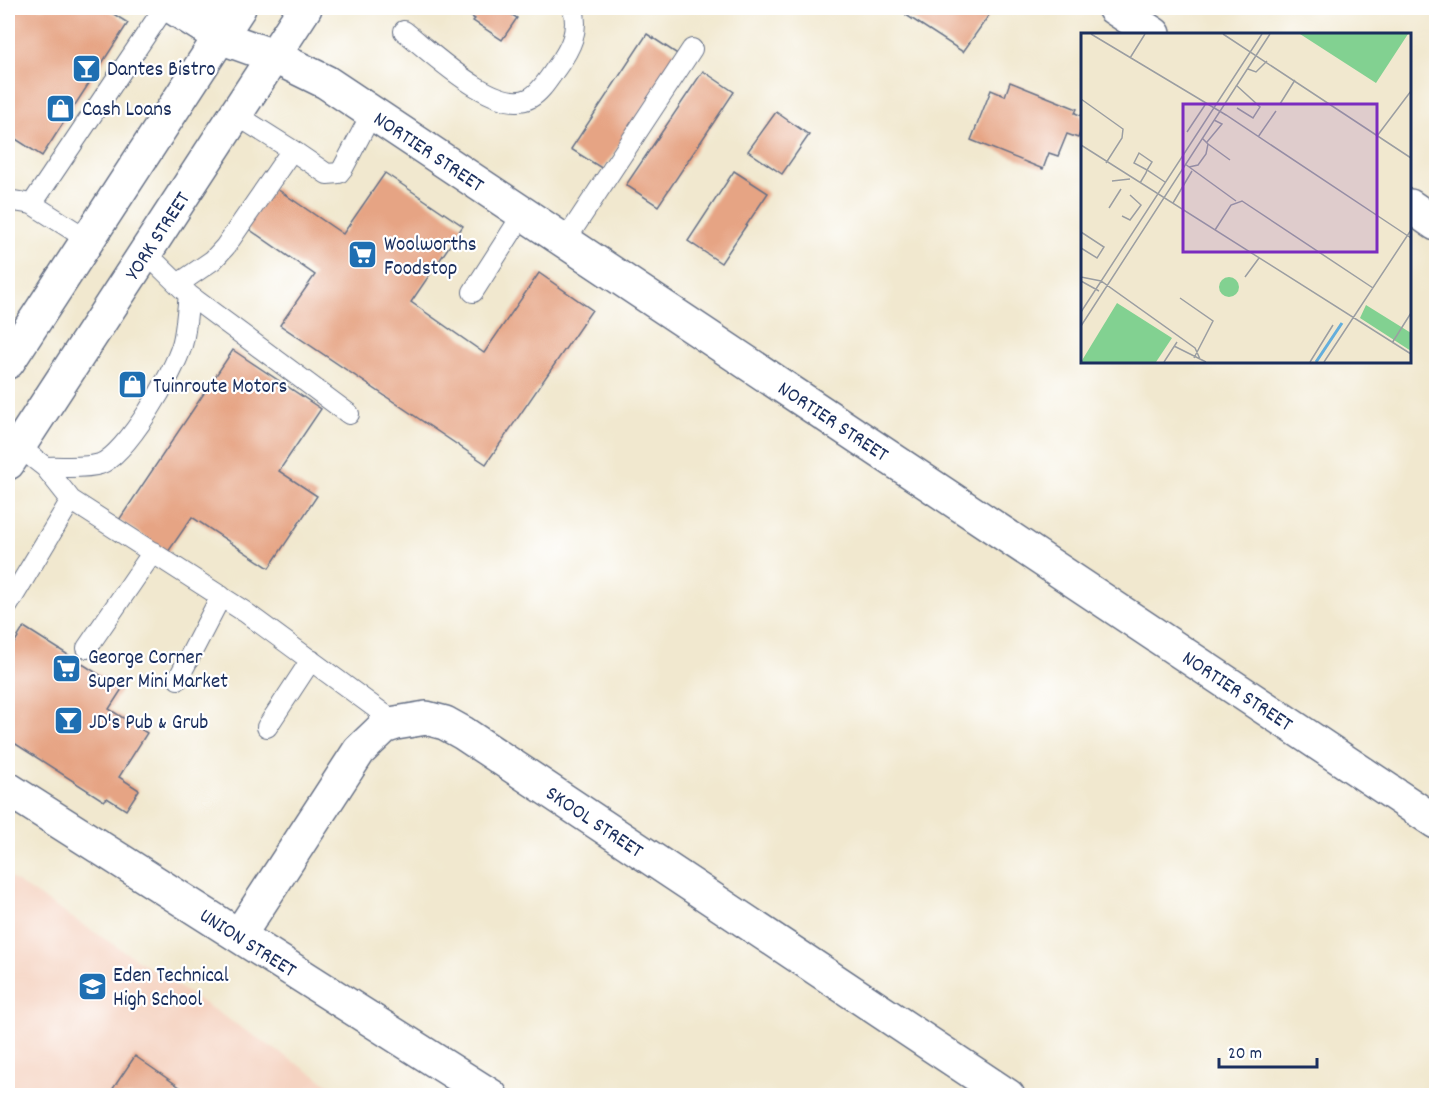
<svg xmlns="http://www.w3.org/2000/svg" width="1444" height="1103" font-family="Dekko,sans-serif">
  <rect width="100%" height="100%" fill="#fff"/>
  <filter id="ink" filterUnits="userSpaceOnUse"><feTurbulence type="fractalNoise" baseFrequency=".0167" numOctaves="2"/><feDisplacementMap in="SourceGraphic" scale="12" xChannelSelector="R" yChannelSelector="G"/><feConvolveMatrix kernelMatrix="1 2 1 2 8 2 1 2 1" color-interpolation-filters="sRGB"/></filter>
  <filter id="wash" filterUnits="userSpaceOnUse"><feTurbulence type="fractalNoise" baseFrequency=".008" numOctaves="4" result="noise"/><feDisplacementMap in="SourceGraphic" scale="24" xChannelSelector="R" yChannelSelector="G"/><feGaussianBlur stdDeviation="1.35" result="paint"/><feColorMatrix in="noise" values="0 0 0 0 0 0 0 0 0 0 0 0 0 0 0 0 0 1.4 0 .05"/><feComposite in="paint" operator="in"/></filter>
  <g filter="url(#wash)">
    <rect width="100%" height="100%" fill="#f1e8cf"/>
    <path fill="#f5d3c1" d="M8,876L345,1095H8Z"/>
    <g id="blocks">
      <path fill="#e6a484" d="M13,8H104L128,23L42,156L8,134V15Z
        M457,8H512L509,13L517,18L502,40L473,21L475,19Z
        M911,8H994L963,52L906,15Z
        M647,34L679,55L603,169L571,149Z
        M703,71L734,92L658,206L626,185Z
        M1010,82L1077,109L1075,113L1082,116V128L1078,138L1067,134L1058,156L1049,153L1043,169L971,140L991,90L1005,96Z
        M776,112L809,135L782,174L748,151Z
        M734,171L768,193L721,263L688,241Z
        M385,173L463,226L411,302L484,353L539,273L592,310L486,464L280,325L315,275L246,227L274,187L343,234Z
        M233,350L321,409L279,471L317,496L269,568L192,517L168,552L119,520Z
        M24,627L122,689L109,709L147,733L119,777L139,790L126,810L107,798L104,801L8,739V653Z
        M135,1056L181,1088L175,1096H108Z"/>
    </g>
  </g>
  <g filter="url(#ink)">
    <use href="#blocks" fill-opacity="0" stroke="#667086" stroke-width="1.5"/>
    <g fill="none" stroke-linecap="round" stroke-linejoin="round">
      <defs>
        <path id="lane" d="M404,31C430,51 496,116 530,98C541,92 549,78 557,67C571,48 579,31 573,8
          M292,150L327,174L339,173L343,168L372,113
          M8,200L32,204L87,239
          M32,204L164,8
          M565,241L692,49
          M178,284L213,260L225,247L292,150L235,114
          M473,292L523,214
          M189,295L349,414
          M18,446L45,467L71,500L245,612L396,723
          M45,467C60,466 85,469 100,464C127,454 174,373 182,345C186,332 187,310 189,295L145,252
          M8,605L71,500
          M87,648L153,552
          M178,679L221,596
          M267,727L311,660"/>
        <g id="street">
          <path id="s1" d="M174,8L220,37L273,56L326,82L1436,822"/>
          <path d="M1114,8L1154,34"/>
          <path d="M1410,206L1436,224"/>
          <path id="s2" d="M240,934L359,751L384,727L396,723L426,718L445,723L463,733L1008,1096"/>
        </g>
        <g id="secondary">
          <path d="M8,362L239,8"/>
          <path id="s3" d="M8,463L305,8"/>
          <path id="s4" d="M8,789L491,1096"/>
        </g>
      </defs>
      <use href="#lane" stroke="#667086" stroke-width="22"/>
      <use href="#street" stroke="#667086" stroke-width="36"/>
      <use href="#secondary" stroke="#667086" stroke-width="36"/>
      <use href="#lane" stroke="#fff" stroke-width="20"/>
      <use href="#street" stroke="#fff" stroke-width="33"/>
      <use href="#secondary" stroke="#fff" stroke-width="33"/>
    </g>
  </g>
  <defs>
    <symbol id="bar-square" viewBox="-11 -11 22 22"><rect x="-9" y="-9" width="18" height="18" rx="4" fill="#1f6fb2" stroke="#fff"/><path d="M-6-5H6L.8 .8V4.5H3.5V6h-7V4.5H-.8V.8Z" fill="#fff"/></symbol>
    <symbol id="shop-square" viewBox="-11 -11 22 22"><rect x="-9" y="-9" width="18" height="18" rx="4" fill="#1f6fb2" stroke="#fff"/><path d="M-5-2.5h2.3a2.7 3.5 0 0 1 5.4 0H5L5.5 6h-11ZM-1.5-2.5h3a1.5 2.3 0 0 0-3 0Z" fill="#fff"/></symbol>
    <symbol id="supermarket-square" viewBox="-11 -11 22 22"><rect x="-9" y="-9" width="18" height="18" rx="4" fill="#1f6fb2" stroke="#fff"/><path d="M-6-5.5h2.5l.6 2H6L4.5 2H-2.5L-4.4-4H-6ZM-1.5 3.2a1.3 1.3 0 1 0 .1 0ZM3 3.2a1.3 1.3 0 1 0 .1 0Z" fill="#fff"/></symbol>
    <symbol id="school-square" viewBox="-11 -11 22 22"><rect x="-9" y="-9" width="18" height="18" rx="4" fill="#1f6fb2" stroke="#fff"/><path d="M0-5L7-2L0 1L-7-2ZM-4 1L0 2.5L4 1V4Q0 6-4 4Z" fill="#fff"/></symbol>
  </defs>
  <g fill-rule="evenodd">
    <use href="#bar-square" x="70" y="52" width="33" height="33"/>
    <use href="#shop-square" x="44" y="92" width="33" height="33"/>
    <use href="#supermarket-square" x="346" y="238" width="33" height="33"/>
    <use href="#shop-square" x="116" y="368" width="33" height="33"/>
    <use href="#supermarket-square" x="50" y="652" width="33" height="33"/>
    <use href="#bar-square" x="52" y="704" width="33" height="33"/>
    <use href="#school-square" x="76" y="970" width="33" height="33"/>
  </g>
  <g text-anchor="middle" stroke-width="4.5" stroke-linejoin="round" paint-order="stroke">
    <g font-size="21" fill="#1b2f5e" stroke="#fff" text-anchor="start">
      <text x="107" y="75">Dantes Bistro</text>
      <text x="82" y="115">Cash Loans</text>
      <text x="384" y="250">Woolworths<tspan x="384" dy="24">Foodstop</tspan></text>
      <text x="153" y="392">Tuinroute Motors</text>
      <text x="88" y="663">George Corner<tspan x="88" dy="24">Super Mini Market</tspan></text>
      <text x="89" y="728">JD's Pub &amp; Grub</text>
      <text x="113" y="981">Eden Technical<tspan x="113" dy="24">High School</tspan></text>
    </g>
    <g font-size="21" fill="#1b2f5e" stroke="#fff">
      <text dy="7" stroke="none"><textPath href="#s1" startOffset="294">NORTIER STREET</textPath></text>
      <text dy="7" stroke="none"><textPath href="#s3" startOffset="272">YORK STREET</textPath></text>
      <text dy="7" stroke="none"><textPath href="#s1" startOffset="780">NORTIER STREET</textPath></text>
      <text dy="7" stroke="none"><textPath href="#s1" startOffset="1266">NORTIER STREET</textPath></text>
      <text dy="7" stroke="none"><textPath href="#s2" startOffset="495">SKOOL STREET</textPath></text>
      <text dy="7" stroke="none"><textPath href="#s4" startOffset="285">UNION STREET</textPath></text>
    </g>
  </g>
  <g transform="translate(1081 33)">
    <rect width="330" height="330" fill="#f1e8cf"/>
    <path d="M219,1H327L295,50ZM138 254a10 10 0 1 1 20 0a10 10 0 1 1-20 0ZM36,270L91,305L75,329H0ZM285,272L330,300V318L279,285Z" fill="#82d191"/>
    <path fill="none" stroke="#63aedc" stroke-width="3" d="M235,329L261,290"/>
    <path fill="none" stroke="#9b9ea2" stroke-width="1.5" d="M10,1L145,82L330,205M142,1L330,125M49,25L64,1M167,36L175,39L186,28M155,52L179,74L172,85L156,75M0,66L42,96L41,105L25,130M199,71L214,47M106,99L124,72M296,103L330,58M177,104L195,78M126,109L141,91L133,87M127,111L149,127M0,112L330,321M104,131L155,168M108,134L117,132L125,121L127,111L121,105M31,148L49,146M59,150L65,140L66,137L71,129L58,120L53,130L66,137L84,149M92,170L111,138M28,175L40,156M41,183L49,187L60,172L49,162M134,197L150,172L161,168L292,255M0,199L23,214L16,225L0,215M0,244L20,248L114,315L119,326M164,244L178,225M0,248L18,258M99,265L132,288L113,325M0,279L181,1M0,293L189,1M311,310L330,280M93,313L125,329M83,329L96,309M229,329L252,292M243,329L330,197"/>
    <path fill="#7b2cbf" fill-opacity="0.15" stroke="#7b2cbf" stroke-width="3" d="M102,71H296V219H102Z"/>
    <rect width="330" height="330" fill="none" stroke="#1b2f5e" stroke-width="3"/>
  </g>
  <rect width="1444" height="1103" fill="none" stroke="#fff" stroke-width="30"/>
  <path d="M1219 1058v9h98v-9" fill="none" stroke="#1b2f5e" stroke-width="3"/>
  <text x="1228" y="1058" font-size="18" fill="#1b2f5e" stroke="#ffffff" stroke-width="4.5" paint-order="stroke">20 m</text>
</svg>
